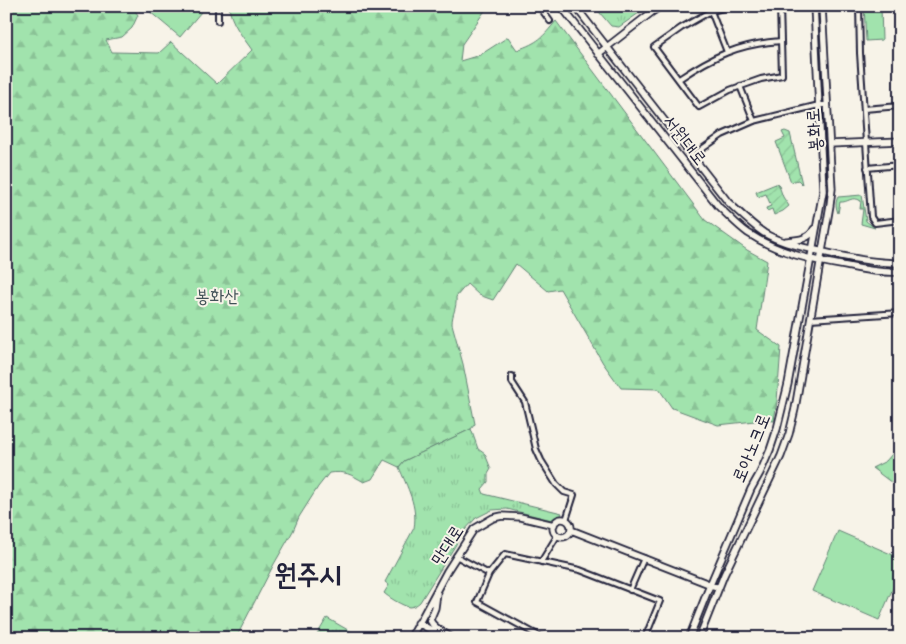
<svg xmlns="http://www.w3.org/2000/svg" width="906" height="644" font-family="Mali,'Poor Story',sans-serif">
  <defs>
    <pattern id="forest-firs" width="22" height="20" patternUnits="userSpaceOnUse" patternTransform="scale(1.25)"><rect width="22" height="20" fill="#a1e3ad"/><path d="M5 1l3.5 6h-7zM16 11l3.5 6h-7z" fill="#8ac296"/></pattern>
    <pattern id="park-tufts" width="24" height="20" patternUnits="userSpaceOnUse" patternTransform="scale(1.25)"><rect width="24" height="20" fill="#a1e3ad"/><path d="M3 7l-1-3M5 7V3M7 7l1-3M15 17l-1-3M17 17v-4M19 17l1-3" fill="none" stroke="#8ac296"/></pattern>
    <pattern id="garden-furrows" width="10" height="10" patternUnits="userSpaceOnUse" patternTransform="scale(1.25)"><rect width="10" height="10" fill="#a1e3ad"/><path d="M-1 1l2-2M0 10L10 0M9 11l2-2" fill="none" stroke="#8ac296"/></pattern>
  </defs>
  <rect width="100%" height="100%" fill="#f7f3e8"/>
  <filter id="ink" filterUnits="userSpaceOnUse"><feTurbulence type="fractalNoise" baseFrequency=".02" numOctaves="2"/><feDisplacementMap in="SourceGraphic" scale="10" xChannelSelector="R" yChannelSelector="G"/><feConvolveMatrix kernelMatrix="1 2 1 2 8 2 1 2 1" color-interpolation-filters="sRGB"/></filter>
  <g filter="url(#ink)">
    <path fill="#a1e3ad" stroke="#628274" d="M143,6H195L201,12L180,37Z
      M864,6H881L882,40L866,41Z
      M838,531L900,558V572L879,620L812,591Z"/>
    <path fill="url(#forest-firs)" stroke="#628274" d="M6,6H132L138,15L132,28L122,37L106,40L112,52L159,53L171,42L217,84L252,50C243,37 230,22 229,6H485L486,9L462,44L460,61L480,55L508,37L517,50C539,42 542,38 556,21L705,220L747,250L767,261L757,330L781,347L777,401L774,421L764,420L718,425L672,408L659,389L621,388L603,363L560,289L548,291L516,264L493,300L479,295L467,284L456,297C457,309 452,313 452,324L463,364L475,424L471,429L404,461L399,467L384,460L372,479L364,482C350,474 346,471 329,473L318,487L299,517L293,531L274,564L236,638H6Z
      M862,195L866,221L875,228L861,224L863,209H860L861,201C852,195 848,203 840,202L838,213C836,208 835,202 838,197Z
      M900,445V489L872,468L886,461Z"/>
    <path fill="url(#park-tufts)" stroke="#628274" d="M594,6H649L619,27L611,26Z
      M471,429L478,449L485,454L491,469L488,474V482L482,489L484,494L562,513L559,519L556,521L507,509L492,510L476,518L463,532L455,546L420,602C417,605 413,607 409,607C403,606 388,597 384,593L389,585L385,582L414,528C418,506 407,487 399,467L404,461Z
      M327,618L362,638H315Z"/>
    <path fill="url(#garden-furrows)" stroke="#628274" d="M785,131L790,133L802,184L798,180L791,182L776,142L785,138L782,132Z
      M778,183L783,197L789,206L783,211L774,215L772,209L767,211L766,208L771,206L766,194L758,197L756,192Z"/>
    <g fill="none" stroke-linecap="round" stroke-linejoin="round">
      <defs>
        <path id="street" d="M218,6V21
          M539,6L550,21
          M709,6L727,52
          M731,6L711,11L681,28L654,47L699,107L730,90L761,79L782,75L780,6
          M859,6L860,53L871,217L875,223L900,220
          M679,79C713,56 739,44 781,41
          M740,86L754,121
          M864,109L900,106
          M692,156L722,135L754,121L819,105H827
          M867,168L900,165
          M810,319L900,313
          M512,376V382L525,402L536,449L541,460L556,484L564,492L574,495L566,520
          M456,556L489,574
          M541,562L557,536
          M630,590L644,558
          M543,638L477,602L489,574L505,554L580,570L660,601L645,638"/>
        <path id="secondary" d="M561,6L719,207C729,216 738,226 748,233C778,253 811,260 846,266C864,270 882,273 900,272
          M575,6L728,202C740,213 751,224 764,233C779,242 798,246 815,250C843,257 871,263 900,263
          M598,54L652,12L661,6
          M830,144L900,141
          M786,241C797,240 809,240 814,229
          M553 528a9 9 0 1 1 18 0a9 9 0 1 1-18 0Z
          M571,530L719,588
          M437,593L435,608L430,620C434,629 444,632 452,638
          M418,623L446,638
          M413,633L421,638
          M411,638L447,571L474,529L493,518L502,516L520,517L554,525
          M689,638L710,585L751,489L760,473L770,450L777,429L788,384L823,191L814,6
          M699,638L724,575L781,456L789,434L795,409L830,205L832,189L822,6"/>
      </defs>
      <use href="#street" stroke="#22223b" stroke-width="8"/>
      <use href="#secondary" stroke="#22223b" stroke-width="9"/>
      <use href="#street" stroke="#f7f3e8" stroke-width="4"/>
      <use href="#secondary" stroke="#f7f3e8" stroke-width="5.5"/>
    </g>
  </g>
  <g text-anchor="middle" stroke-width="4" stroke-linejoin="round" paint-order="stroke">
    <g font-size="18" fill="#22223b" stroke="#f7f3e8">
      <text transform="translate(814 130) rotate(-94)" y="6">봉화로</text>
      <text transform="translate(685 140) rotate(52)" y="6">서원대로</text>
      <text transform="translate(751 448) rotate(-68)" y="6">로아노크로</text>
      <text transform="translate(447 545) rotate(-57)" y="6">만대로</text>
    </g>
    <g font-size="18" fill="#425258" stroke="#f7f3e8">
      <text x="217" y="302">봉화산</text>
    </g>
    <g font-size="28" font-weight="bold" fill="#22223b" stroke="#f7f3e8">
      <text x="308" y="584">원주시</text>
    </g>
  </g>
  <rect width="906" height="644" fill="none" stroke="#f7f3e8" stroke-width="25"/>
  <rect x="12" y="12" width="881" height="619" fill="none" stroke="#22223b" stroke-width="2" filter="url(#ink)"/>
</svg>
